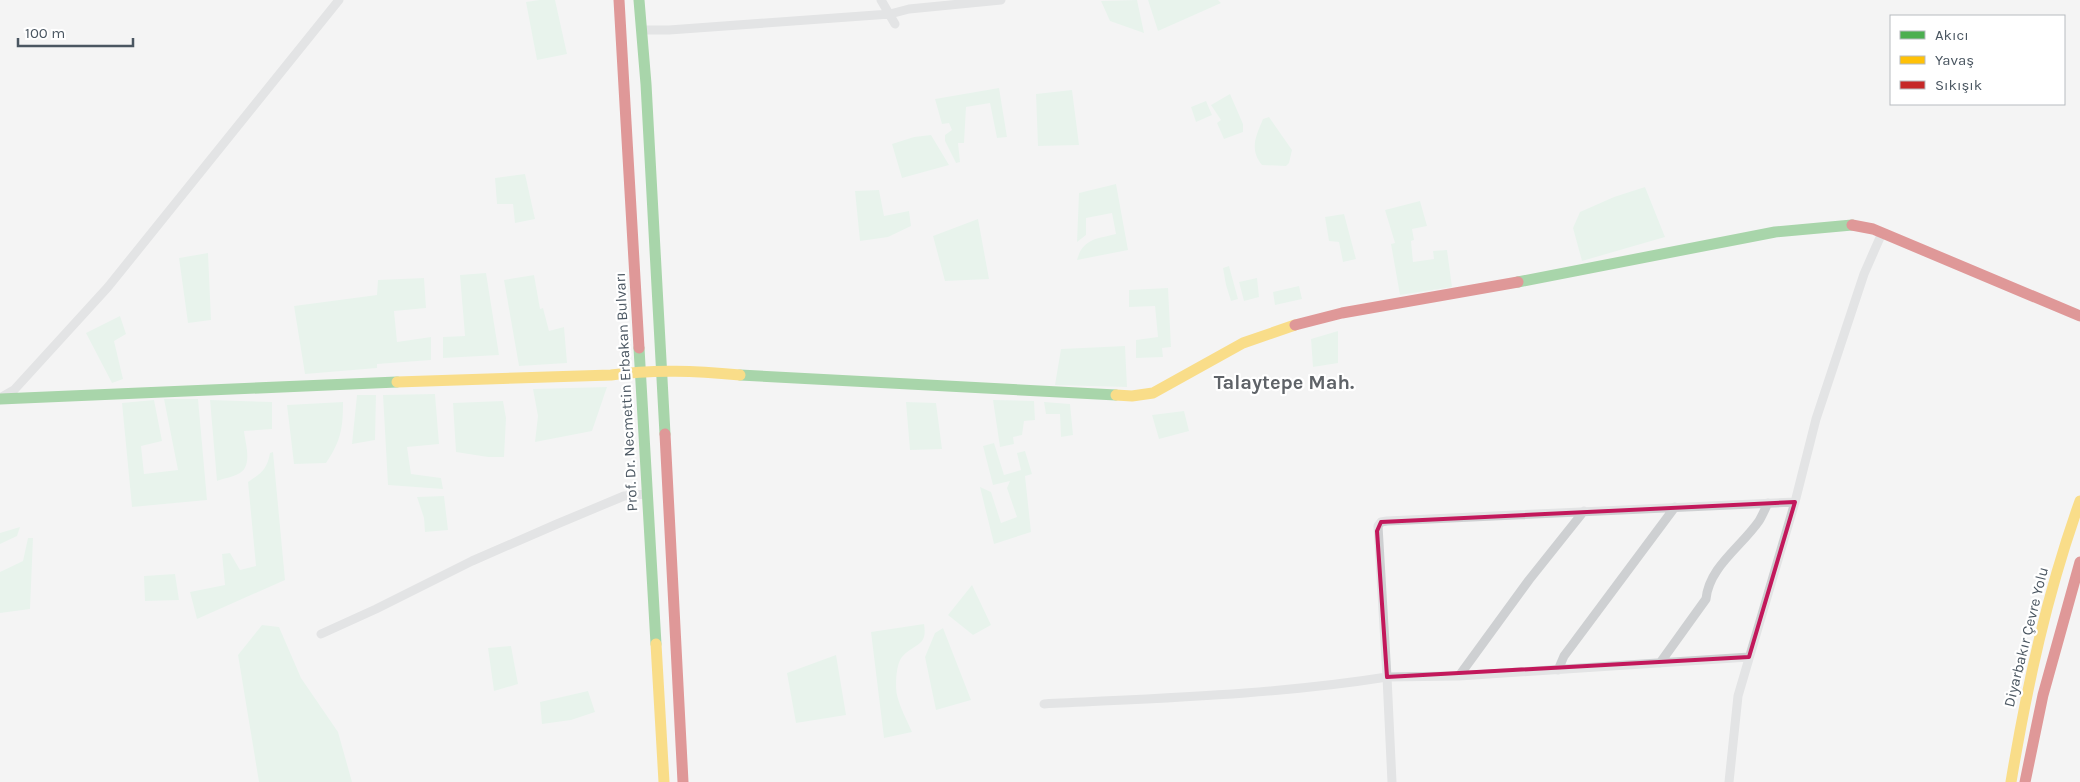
<svg xmlns="http://www.w3.org/2000/svg" width="2080" height="782" font-family="Karla,sans-serif">
  <rect width="100%" height="100%" fill="#f4f4f4"/>
  <path fill="#d9f2e3" d="M539,0H555L567,54L537,60L526,2Z
    M1137,0L1144,33L1110,21L1101,1Z
    M1148,0H1218L1221,3L1158,31Z
    M999,88L1007,137L997,138L990,103L966,107L964,143H958L960,162L956,163L945,141V135L952,130L949,123L942,124L935,99Z
    M1072,90L1079,145L1038,146L1036,94Z
    M1230,94L1243,124V132L1224,139L1217,123L1221,120L1211,105Z
    M1206,101L1212,115L1196,122L1191,107Z
    M1269,117L1292,150L1289,163L1286,166L1262,165C1249,149 1256,136 1263,119Z
    M931,135L949,165L902,178L892,144L914,137Z
    M525,174L535,219L515,223L513,204H497L495,178Z
    M1116,184L1128,250L1077,260C1083,238 1097,239 1116,234L1112,213L1086,218V235L1077,242L1079,193Z
    M1645,187L1665,237L1582,261L1573,228L1580,212L1614,197Z
    M879,190L884,216L909,211L911,226L888,237L860,241L855,191Z
    M1420,201L1427,226L1412,229L1414,240L1411,241L1413,262L1434,259L1433,251L1447,250L1452,287L1400,295L1391,244L1395,243L1385,210Z
    M1344,214L1356,259L1343,262L1339,242L1329,241L1325,217Z
    M978,219L989,279L945,281L933,236Z
    M208,253L211,320L188,323L179,258Z
    M1229,266L1238,299L1231,301L1226,285L1223,268Z
    M486,273L499,355L443,358V337L465,336L460,275Z
    M534,275L540,309L543,308L549,331L564,327L567,363L519,366L504,280Z
    M424,278L426,308L394,311L397,342L431,337V360L377,364V368L305,374L294,306L377,295L378,280Z
    M1257,278L1259,297L1244,301L1239,282Z
    M1299,286L1302,299L1275,305L1273,292Z
    M1168,288L1171,347L1162,348L1163,357L1136,358V340L1158,337L1155,306L1129,307V290Z
    M120,316L126,334L114,341L123,379L112,383L86,333Z
    M1338,331V363L1313,367L1311,339Z
    M1125,346L1127,387L1055,385L1061,349Z
    M607,387L592,431L535,442L538,416L533,389Z
    M435,394L439,444L407,447L411,474L441,478L443,489L388,485L383,395Z
    M357,395H376L375,440L352,444Z
    M164,399H198L207,500L132,507L122,403L154,400L162,441L141,446L144,474L178,470Z
    M210,400L272,402V429L244,431C245,442 253,465 240,473C234,477 224,478 217,481Z
    M993,400L1034,401L1035,420L1024,421L1022,435L1013,437L1014,444L1000,447Z
    M503,401L506,418L504,457H488L456,452L453,403Z
    M343,402C343,428 341,441 326,463L294,464L287,405Z
    M906,402L936,403L942,449L910,450Z
    M1044,402L1070,404L1073,435L1061,437L1060,414H1046Z
    M1184,411L1189,431L1159,439L1152,415Z
    M994,443L1004,475L1021,470L1017,453L1025,451L1032,474L1025,476L1031,532L994,544L980,487L991,492L1001,523L1017,517L1007,488L1010,481L993,485L983,446Z
    M273,452L285,580L197,619L190,592L225,585L222,554L230,553L240,570L256,566L248,482C262,473 267,469 270,453Z
    M444,496L448,530L425,532L424,518L417,497Z
    M20,527L17,536L0,544V533Z
    M28,538H33L30,609L0,613V572L23,561Z
    M175,574L179,600L145,601L144,576Z
    M972,585L991,625L973,635L948,615Z
    M924,624C928,647 914,643 902,657C896,664 895,686 897,695C900,708 907,720 912,732L884,738L871,632Z
    M262,625L279,627L301,678L338,732L352,782H259L238,655Z
    M943,628L971,700L936,710L925,657L935,633Z
    M511,646L518,684L494,691L488,648Z
    M836,655L846,715L796,723L787,673Z
    M588,691L595,712L571,720L542,724L540,702Z"/>
  <g fill="none" stroke-linecap="round" stroke-linejoin="round">
    <path stroke="#ced0d2" stroke-width="9" d="M881,0L895,24
      M641,30H669L890,14L909,9L1001,0
      M0,398L14,390L108,287L339,0
      M321,634L376,609L472,561L557,524L624,496L647,494
      M1749,657L1459,676L1387,677L1378,526L1381,522L1387,521L1795,502
      M1660,663L1706,599C1709,567 1741,547 1759,521C1762,516 1765,509 1768,503
      M1558,670L1564,656L1675,507
      M1459,676L1529,580L1584,511
      M1044,704C1158,698 1274,695 1387,677L1392,782
      M1729,782L1738,696L1795,502L1816,419L1864,274L1882,233"/>
    <path stroke="#4caf50" stroke-width="11" d="M639,0L646,84L665,434
      M1518,282L1775,232L1852,225
      M639,348L656,644
      M740,375L1116,395
      M0,399L397,382"/>
    <path stroke="#ffc107" stroke-width="11" d="M397,382L611,375C655,369 696,371 740,375
      M1116,395L1132,396L1153,393L1243,343L1295,325
      M656,644L664,782
      M2011,782C2027,686 2047,593 2080,501"/>
    <path stroke="#c62828" stroke-width="11" d="M619,0L639,348
      M1852,225L1873,229L2080,316
      M1295,325L1342,313L1518,282
      M665,434L683,782
      M2025,782L2043,695L2080,562"/>
  </g>
  <path d="M0 0H2080V782H0ZM1795,502L1749,657L1387,677L1377,531L1381,522Z" fill="#f4f4f4" fill-opacity=".55" fill-rule="evenodd"/>
  <path fill="none" stroke="#c2185b" stroke-width="4" stroke-linejoin="round" d="M1795,502L1749,657L1387,677L1377,531L1381,522Z"/>
  <g text-anchor="middle" stroke-width="4.5" stroke-linejoin="round" paint-order="stroke">
    <g font-size="15" fill="#4a5661" stroke="#fff">
      <text transform="translate(626 392) rotate(-93)" y="5">Prof. Dr. Necmettin Erbakan Bulvarı</text>
      <text transform="translate(2026 637) rotate(-76)" y="5">Diyarbakır Çevre Yolu</text>
    </g>
    <g font-size="20" font-weight="bold" fill="#5f6368" stroke="#fff">
      <text x="1284" y="389">Talaytepe Mah.</text>
    </g>
  </g>
  <rect x="1890" y="15" width="175" height="90" fill="#ffffff" stroke="#b7bbc0"/>
  <rect x="1900" y="31" width="25" height="8" fill="#4caf50" stroke="#b7bbc0"/>
  <text x="1935" y="40" font-size="15" fill="#4a5661">Akıcı</text>
  <rect x="1900" y="56" width="25" height="8" fill="#ffc107" stroke="#b7bbc0"/>
  <text x="1935" y="65" font-size="15" fill="#4a5661">Yavaş</text>
  <rect x="1900" y="81" width="25" height="8" fill="#c62828" stroke="#b7bbc0"/>
  <text x="1935" y="90" font-size="15" fill="#4a5661">Sıkışık</text>
  <path d="M18 38v8h115v-8" fill="none" stroke="#4a5661" stroke-width="2.5"/>
  <text x="25" y="38" font-size="15" fill="#4a5661" stroke="#ffffff" stroke-width="4" paint-order="stroke">100 m</text>
</svg>
